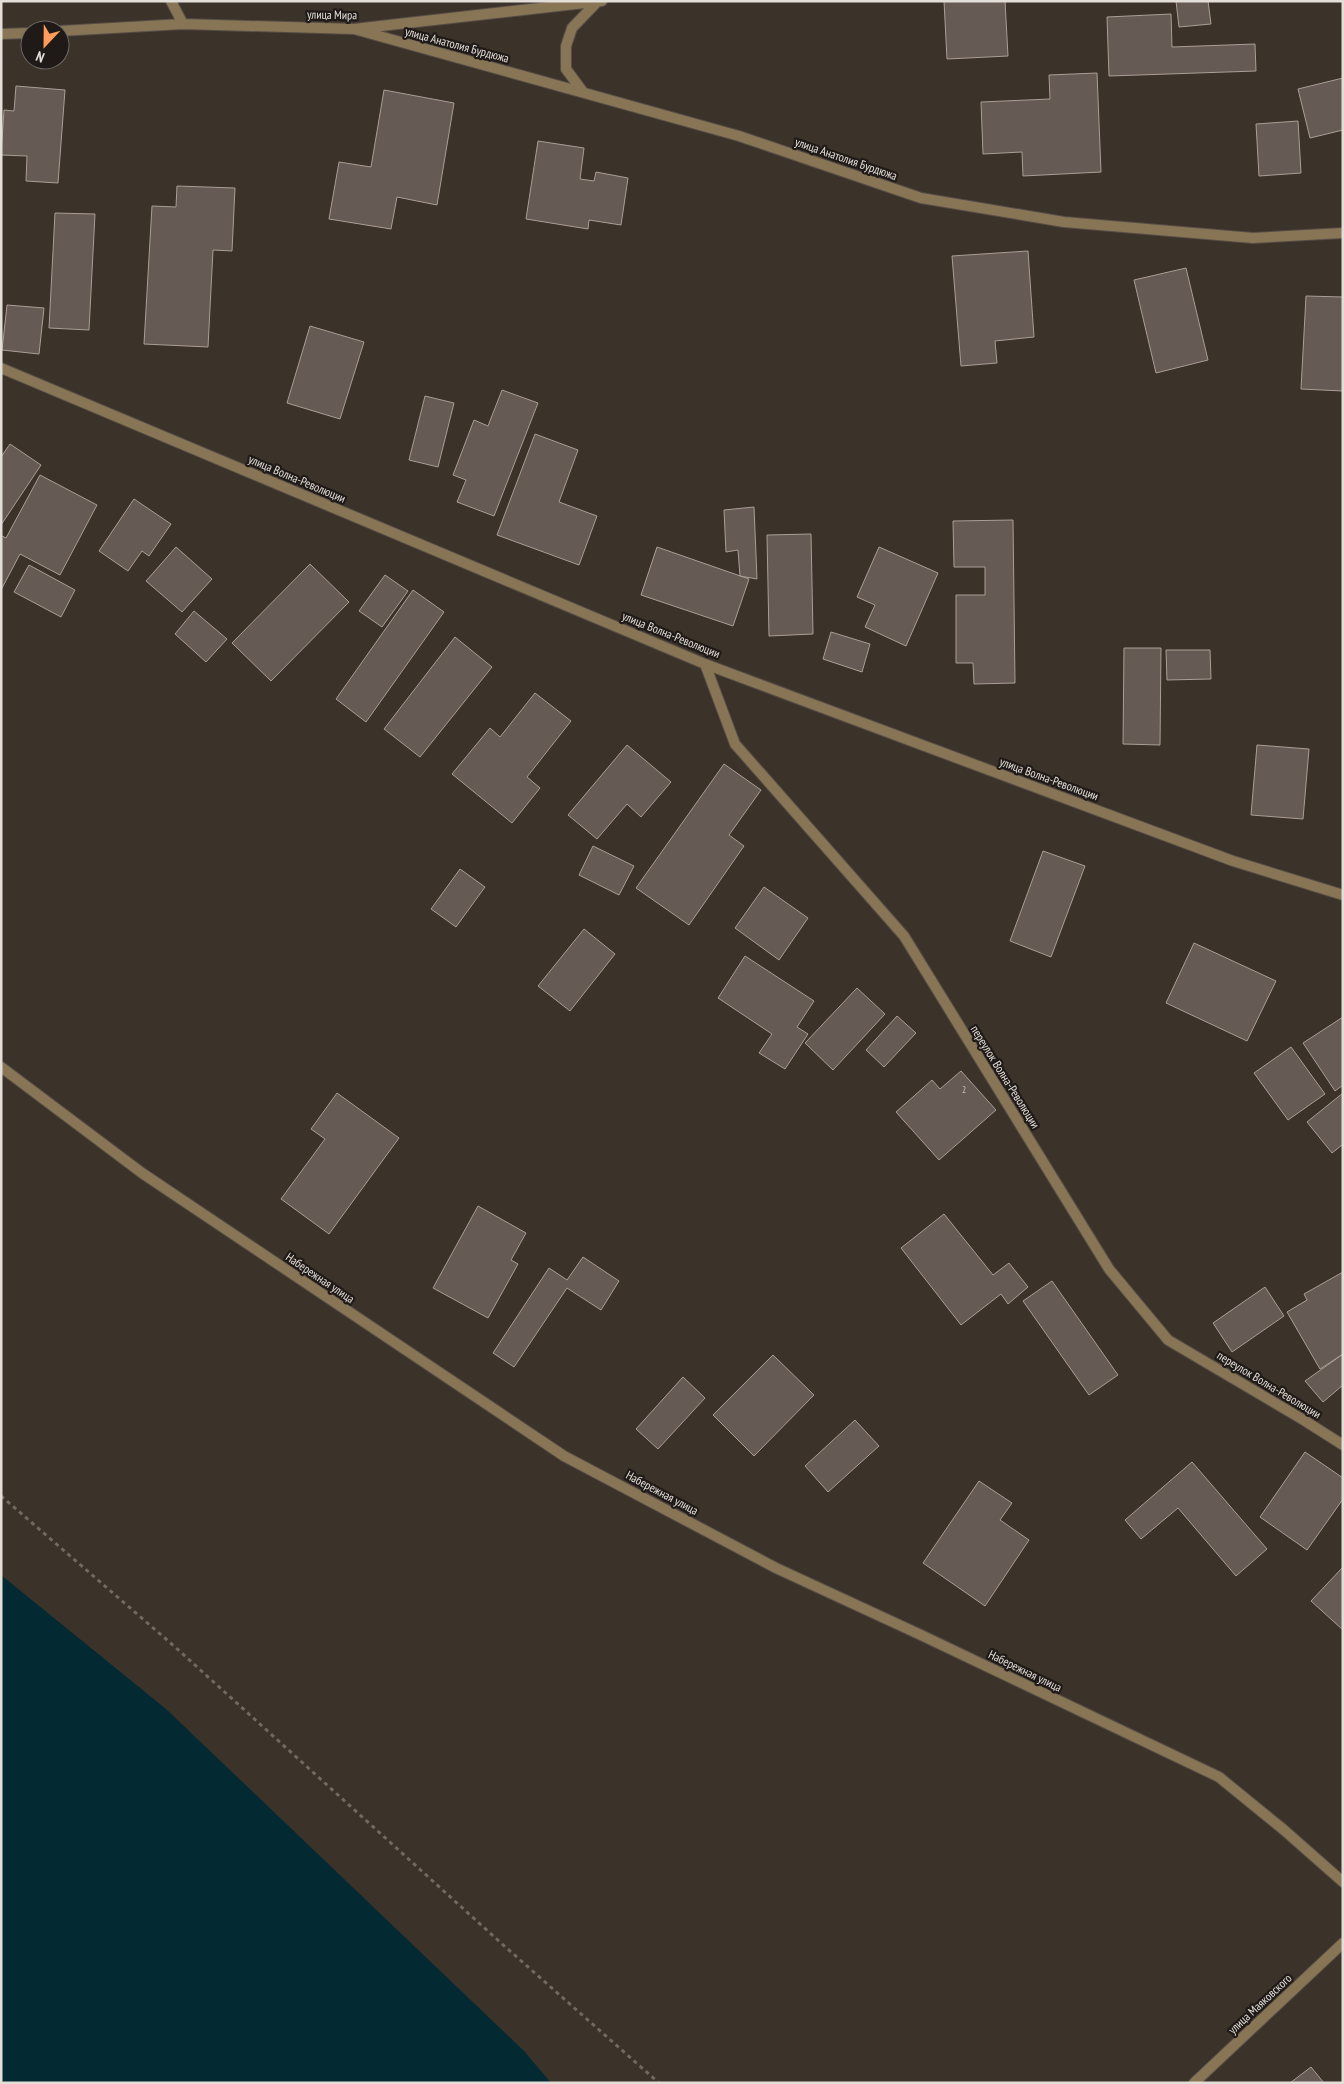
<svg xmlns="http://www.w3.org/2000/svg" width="1344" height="2084" font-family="'PT Sans Narrow',sans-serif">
  <rect width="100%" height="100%" fill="#3b322a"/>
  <path fill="#032933" d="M1,1575L166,1709L524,2051L551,2083H1Z"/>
  <path fill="#655b54" stroke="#aa9f96" d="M944,1H1005L1008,56L947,59Z
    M1176,1H1208L1211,24L1179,27Z
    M1171,14L1172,47L1255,44L1256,71L1109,76L1107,17Z
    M1097,73L1101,172L1023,176L1022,152L983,154L981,102L1050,99L1049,75Z
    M1343,78V130L1310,138L1298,89Z
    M16,86L65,90L58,183L26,181L27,156L1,155L4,110L14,111Z
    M384,90L454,103L437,205L397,197L391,229L329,219L339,162L371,167Z
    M1298,121L1301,173L1259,176L1256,124Z
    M538,141L584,148L580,179L594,181L596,172L628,178L621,225L589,220L588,229L526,219Z
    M177,186L235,188L232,251L213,250L208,347L144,344L152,206L176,207Z
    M55,213L95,214L89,330L49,328Z
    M1028,251L1034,337L995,341L997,363L961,366L952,256Z
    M1186,268L1208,360L1156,373L1134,280Z
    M1306,296L1343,297V391L1301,389Z
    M7,305L44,308L39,354L2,350Z
    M310,326L364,342L340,419L287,403Z
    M502,390L538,403L494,516L457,502L466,480L453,475L474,420L488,426Z
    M425,396L454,403L438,467L409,460Z
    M535,434L578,450L559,502L597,516L579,565L497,535Z
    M10,444L41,465L1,525V457Z
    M40,475L97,505L60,575L20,554L1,590V537L2,536L6,538Z
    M134,499L171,524L149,556L142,551L128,571L99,551Z
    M754,507L757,579L740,576L738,550L726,552L724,510Z
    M1013,520L1015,683L974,684L973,663H956V595H985V567H954L953,521Z
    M811,534L813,634L769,636L767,535Z
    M176,547L212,579L182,612L146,581Z
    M657,547L749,579L733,626L641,595Z
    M879,547L938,573L906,646L865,627L875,605L857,597Z
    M310,564L349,602L271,681L232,643Z
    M29,565L75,590L61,617L14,592Z
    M385,575L408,591L382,627L359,611Z
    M413,590L444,612L366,722L336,699Z
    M194,611L227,639L206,662L175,634Z
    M831,632L870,644L862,672L823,659Z
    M455,637L492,667L420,757L384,729Z
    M1124,648H1161L1160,745L1123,744Z
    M1166,650H1210L1211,679L1167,680Z
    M535,693L571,721L527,777L540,788L512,823L452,774L490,728L500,737Z
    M627,745L671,782L641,817L627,804L597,839L568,815Z
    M1257,745L1309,749L1303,819L1251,815Z
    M724,764L761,790L729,835L744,846L689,925L636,888Z
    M593,846L634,866L619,895L579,875Z
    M1043,851L1085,866L1051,957L1010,941Z
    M460,869L485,887L456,927L431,909Z
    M764,887L808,918L779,960L735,928Z
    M584,929L615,954L570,1011L538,986Z
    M1194,943L1276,981L1247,1041L1166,1003Z
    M745,956L814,1001L797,1027L808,1034L785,1069L759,1053L772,1034L718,998Z
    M857,988L885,1014L833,1070L805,1043Z
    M897,1016L916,1033L884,1067L866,1050Z
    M1343,1017V1085L1335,1091L1303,1043Z
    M1291,1047L1325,1094L1288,1120L1254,1073Z
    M961,1071L996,1110L939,1160L896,1112L932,1080L940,1089Z
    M337,1093L399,1138L329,1234L281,1199L325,1139L311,1129Z
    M1343,1093V1146L1342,1145L1332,1153L1307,1122Z
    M478,1206L526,1233L511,1260L518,1264L488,1318L433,1288Z
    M944,1214L993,1275L1009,1263L1028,1287L1008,1304L1001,1294L961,1325L901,1248Z
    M583,1257L619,1281L601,1310L567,1288L514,1367L493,1353L549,1268L567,1280Z
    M1343,1272V1354L1320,1369L1287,1312L1307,1300L1304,1294Z
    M1052,1281L1118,1375L1089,1395L1023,1301Z
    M1265,1287L1284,1316L1232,1352L1213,1323Z
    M1343,1354V1385L1323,1402L1305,1381Z
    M773,1355L814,1395L754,1456L713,1415Z
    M683,1377L705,1398L658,1449L636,1429Z
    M855,1420L879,1446L828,1492L805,1466Z
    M1305,1452L1343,1478V1499L1307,1550L1260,1517Z
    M1192,1462L1267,1549L1236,1576L1178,1508L1141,1539L1125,1520Z
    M979,1481L1012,1503L1000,1520L1029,1540L985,1606L923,1563Z
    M1343,1567V1630L1311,1601Z
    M1311,2067L1324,2083H1290Z"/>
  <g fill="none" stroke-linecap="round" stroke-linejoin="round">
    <defs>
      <path id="street" d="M171,1L183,24
        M354,29L739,136L921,198L1064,222L1253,238L1343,233
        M60,31L183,24L354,29L602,1
        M1,34L30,33
        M583,92L566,69V46L572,28L597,2
        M1,368L705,664L1233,861L1343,895
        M705,664L735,744L904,936L1109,1269L1168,1340L1302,1419L1343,1445
        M1,1067L142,1173L564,1456L776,1568L921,1635L1219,1777L1284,1830L1343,1882
        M1194,2083L1343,1943"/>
    </defs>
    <use href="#street" stroke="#564e46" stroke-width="12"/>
    <path stroke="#716962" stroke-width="3" stroke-dasharray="4 4" stroke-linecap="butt" d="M1,1496L174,1646L501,1943L659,2083"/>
    <use href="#street" stroke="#877555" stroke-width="10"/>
  </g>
  <g text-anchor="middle" stroke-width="4.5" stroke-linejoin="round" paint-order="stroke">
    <g font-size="10" fill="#c4bdb8">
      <text x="964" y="1093">2</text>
    </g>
    <g font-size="12" fill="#e4ded9" stroke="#1f1a17">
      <text transform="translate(332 15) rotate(1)" y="4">улица Мира</text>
      <text transform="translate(457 45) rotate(15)" y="4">улица Анатолия Бурдюжа</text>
      <text transform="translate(846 159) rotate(19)" y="4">улица Анатолия Бурдюжа</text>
      <text transform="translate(297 479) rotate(23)" y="4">улица Волна-Революции</text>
      <text transform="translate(671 635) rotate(22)" y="4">улица Волна-Революции</text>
      <text transform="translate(1049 779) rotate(20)" y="4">улица Волна-Революции</text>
      <text transform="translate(1005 1077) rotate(58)" y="4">переулок Волна-Революции</text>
      <text transform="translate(320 1278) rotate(34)" y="4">Набережная улица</text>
      <text transform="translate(1269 1385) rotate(31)" y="4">переулок Волна-Революции</text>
      <text transform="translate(662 1493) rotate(28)" y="4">Набережная улица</text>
      <text transform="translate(1025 1671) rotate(26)" y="4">Набережная улица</text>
      <text transform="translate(1260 2004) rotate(-43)" y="4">улица Маяковского</text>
    </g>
  </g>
  <rect width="1344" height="2084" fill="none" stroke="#e4ded9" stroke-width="5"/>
  <g transform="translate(45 45) rotate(202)"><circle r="24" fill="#1f1a17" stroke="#6e6865"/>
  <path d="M0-4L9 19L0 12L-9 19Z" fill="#ff9b5b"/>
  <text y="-8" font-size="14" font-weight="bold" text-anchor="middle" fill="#e4ded9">N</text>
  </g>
</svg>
